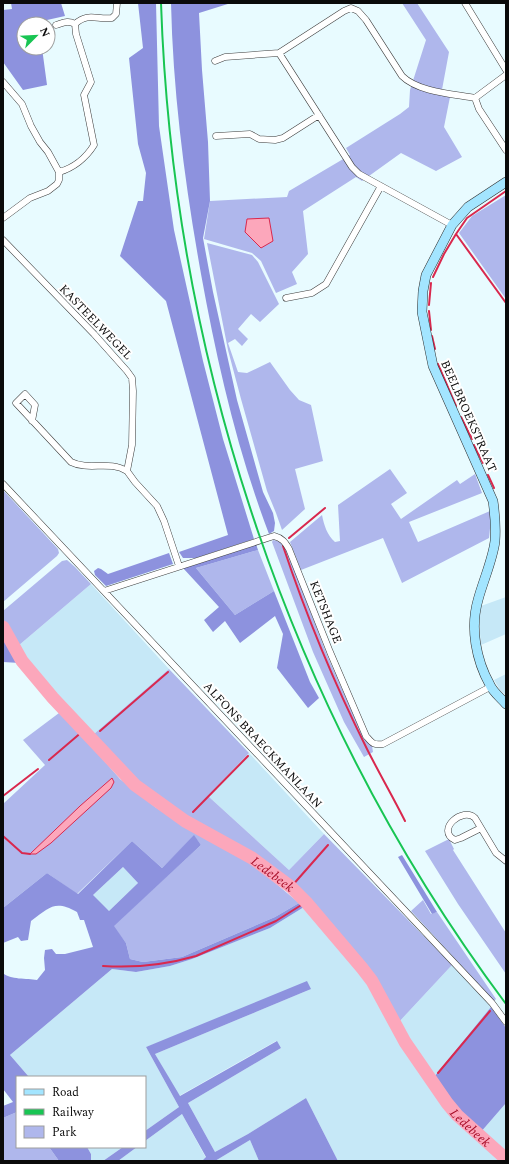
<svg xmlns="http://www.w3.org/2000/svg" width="509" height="1164" font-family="Spectral,serif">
  <rect width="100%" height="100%" fill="#e8fbff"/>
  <path fill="#c6e8f7" d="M91,584L169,669L94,734L85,726L58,698L25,660L18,646Z
    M506,597V634L481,645L479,622L481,606Z
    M506,674V695L500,690L494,680Z
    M249,753L324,834L289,870L208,796Z
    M123,867L138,883L109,911L92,896Z
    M304,907L363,975L396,1036L446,1109L464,1127L503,1161H338L306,1098L248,1134L215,1152L188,1103L281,1048L276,1041L179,1096L155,1054L311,989L146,1047L179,1107L145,1131V1077H29L10,1055L112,969L136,972L170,966L192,959L270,928Z
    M452,965L491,1007L434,1077L424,1066L407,1041L398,1023Z
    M506,1103V1155L480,1133Z
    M182,1114L206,1158L202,1161H118L137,1147H145V1141Z
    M250,1140L259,1161H215Z
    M87,1147H123L103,1161H91V1154Z"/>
  <path fill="#afb7ec" d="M402,3H417L449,52L441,95L450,97L444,127L462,157L436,171L401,153L362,181L356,177L303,211L308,254L292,272L297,284L276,293L261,261L252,253L204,239L210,201L287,197L289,191L350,155L346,148L400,114L409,107L410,90L426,40Z
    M506,195V299L459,233L472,216Z
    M207,243L252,255L258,262L279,304L260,322L251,314L238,329L248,339L242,346L235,339L228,343L238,372L247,373L270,362L290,390L299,400L311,405L323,461L295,469L305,509L282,530L276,513L267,491L241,399L228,350Z
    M390,469L407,493L391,504L401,519L457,480L460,484L475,474L482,493L409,522L418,542L490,511L491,519L489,538L402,583L383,538L301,570L290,542L322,515C324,525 327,535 335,542L340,541L338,505Z
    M3,490L58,549L59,553L57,556L3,602Z
    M273,540L282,542L288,553L327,655L364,739L372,746L373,752L364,757L344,722L313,652L272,542Z
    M258,550L274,591L235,615L196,568Z
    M67,560L75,567L91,584L18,646L3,621V611L62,561Z
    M169,669L249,753L208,796L289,870L324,834L452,965L398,1023L374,979L295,884L278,875L253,856L231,842L211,832L192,818L169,807L116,765L99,742L94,734Z
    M59,713L86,740L120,779L155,807L195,832L249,861L299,903L275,917L182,957L143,962L130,959L126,943L113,926L201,845L194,836L162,868L132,841L77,894L47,873L3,908V804L45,765L23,740Z
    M449,839L454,849L453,850L506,933V974L458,904L425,851Z
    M423,900L431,914L437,912L496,999L494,1001L411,911Z
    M17,1112V1147H49L59,1161H3V1118Z"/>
  <path fill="#8d92de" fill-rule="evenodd" d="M11,3H61L65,16L38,22V24H24V48H42L47,85L23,90L3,62V10L12,9Z
    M138,3H156L159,126L174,230L203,361L223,439L254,539L196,558H183L179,552L228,535L166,301L120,256L138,201H143L146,173L138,144L129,58L143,48Z
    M171,3H231L199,13L202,70L208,142L210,201L203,238L213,292L237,400L263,492L273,513L275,523L274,531L269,534C237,450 217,362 201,274C185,184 173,94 171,3Z
    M256,544L258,550L196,568L235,615L274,591L310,682L319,698L308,708L277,668L283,634L275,616L240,643L225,621L213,632L204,620L219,607L183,568Z
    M169,553L173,564L106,586L95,575L94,571L98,568L101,569L108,574Z
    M3,621L25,660L58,698L97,737L99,742L92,747L59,713L20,663L3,662Z
    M194,835L201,845L114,926L126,943L130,959L143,962L182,957L275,917L299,903L304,907L270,928L192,959L170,966L136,972L112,969L10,1055L29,1077H17V1112L3,1118V1106L13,1102L3,1089V973C10,980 27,978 37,980L45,970L44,958L45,950L52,949L56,954H65L93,947L84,920H80L77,912C55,900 50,907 31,921L28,940L21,941L18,937L3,943V908L47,873L78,894L132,841L162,868ZM123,867L138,883L109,911L93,895Z
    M402,855L437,912L432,914L398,857Z
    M307,981L311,989L155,1054L180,1096L277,1041L281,1048L188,1103L215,1152L248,1134L306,1098L338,1161H259L250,1140L215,1161H202L206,1157L182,1114L145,1141V1131L179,1107L146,1047Z
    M491,1007L506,1028V1103L480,1133L459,1114L449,1101L434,1077Z
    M49,1147H87L91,1154V1161H59Z
    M123,1147H137L118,1161H103Z"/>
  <path fill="#fca7bb" stroke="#d9284e" d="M269,218L273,241L261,248L245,232L247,219Z
    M112,778L114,782L111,788L51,843L36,854H30L80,806Z"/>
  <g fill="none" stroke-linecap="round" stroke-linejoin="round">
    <path stroke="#d9284e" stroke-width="2" d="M506,191L467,218L456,234L506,303
      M433,277L444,254L456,234
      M429,305L431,283
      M429,311L431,330
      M432,336L435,349
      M438,364L456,406
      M461,417L472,439
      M474,445L483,463
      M488,475L494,488
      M289,538L325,508
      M283,546C306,615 334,683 367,749C379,773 393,797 405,821
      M100,731L168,672
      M49,760L83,731
      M3,796L38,769
      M193,812L248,756
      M3,836L22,853L30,854
      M291,887L328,845
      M103,966C134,968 165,965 196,956L276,921L306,902
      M438,1073L490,1011
      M431,1081L434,1078"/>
    <path stroke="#fca7bb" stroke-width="13" id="s1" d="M3,627L22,661L53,698L135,785L185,821L252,858L291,887L306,902L362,968L372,981L405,1042L447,1103L457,1115L506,1159"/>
    <defs>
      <path id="street" d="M465,3L506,70
        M56,25C63,23 68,20 75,24
        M279,53L352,167L359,174L452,225
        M215,61L225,57L279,53L344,11L351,8L358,11L366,20L402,76C418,92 453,94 475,98
        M3,82L22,104L31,126L40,142L48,152L59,172
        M475,98L479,109L506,150
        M475,98L506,75
        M216,136L250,134L259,139L275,140L283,138L319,115
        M3,218L30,198L48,191L57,184L59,180V172C73,168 86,158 94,145L84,95L91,82L76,34L75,24C88,12 97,20 112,18L116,14L117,3
        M3,240L94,334L127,371L132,378L133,391L132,445L127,471L135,482L157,506L164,521L179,566
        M286,298L312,293L326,284L381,186
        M32,421L35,405L25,394L16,403L71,462C89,471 109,460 127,471
        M3,484L492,1003L506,1022
        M104,591L274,536C282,538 285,542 289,549L330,652L366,736C373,744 373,745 383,744L490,687
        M481,828L461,838L455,840C435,830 463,806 475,818L496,853L506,861"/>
      <path id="secondary" d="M506,182L468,207L452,225L426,275L423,291L422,312L433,366L493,501C495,515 496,527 495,541C493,559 483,581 478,600C470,628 476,660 490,685C493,692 501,698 506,704"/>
    </defs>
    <use href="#street" stroke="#3d3d3d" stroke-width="7"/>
    <use href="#secondary" stroke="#2c2c2c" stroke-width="10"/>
    <use href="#street" stroke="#fff" stroke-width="6"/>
    <use href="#secondary" stroke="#a3e5ff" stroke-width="9"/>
    <path stroke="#18c553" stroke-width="2" d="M161,3C173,361 291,716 506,1004"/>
  </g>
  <g text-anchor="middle" stroke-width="4" stroke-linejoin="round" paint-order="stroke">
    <g font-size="12" fill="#0a0a0a" stroke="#fff">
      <text transform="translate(96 322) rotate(46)" y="4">KASTEELWEGEL</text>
      <text transform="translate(469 416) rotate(66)" y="4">BEELBROEKSTRAAT</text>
      <text transform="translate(326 612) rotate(68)" y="4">KETSHAGE</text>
      <text transform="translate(263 745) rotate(47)" y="4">ALFONS BRAECKMANLAAN</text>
    </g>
    <g font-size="13" font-style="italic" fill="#a50a25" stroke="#fff">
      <text dy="5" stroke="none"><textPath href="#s1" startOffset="371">Ledebeek</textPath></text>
      <text dy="5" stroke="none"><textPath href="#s1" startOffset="695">Ledebeek</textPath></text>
    </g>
  </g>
  <rect width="509" height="1164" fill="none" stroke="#0a0a0a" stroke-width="8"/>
  <rect x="16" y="1076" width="130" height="72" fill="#ffffff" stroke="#9d9d9d"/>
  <rect x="24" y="1089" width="20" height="6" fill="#a3e5ff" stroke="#9d9d9d"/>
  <text x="52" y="1096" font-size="12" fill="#0a0a0a">Road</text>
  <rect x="24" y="1109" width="20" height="6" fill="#18c553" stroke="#9d9d9d"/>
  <text x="52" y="1116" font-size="12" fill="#0a0a0a">Railway</text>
  <rect x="24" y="1126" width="20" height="12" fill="#afb7ec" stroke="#9d9d9d"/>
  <text x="52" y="1136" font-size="12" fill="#0a0a0a">Park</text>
  <g transform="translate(36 36) rotate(66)"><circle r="19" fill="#ffffff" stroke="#9d9d9d"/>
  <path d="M0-3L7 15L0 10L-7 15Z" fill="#18c553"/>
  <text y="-6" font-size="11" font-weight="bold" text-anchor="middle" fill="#0a0a0a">N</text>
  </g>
</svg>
